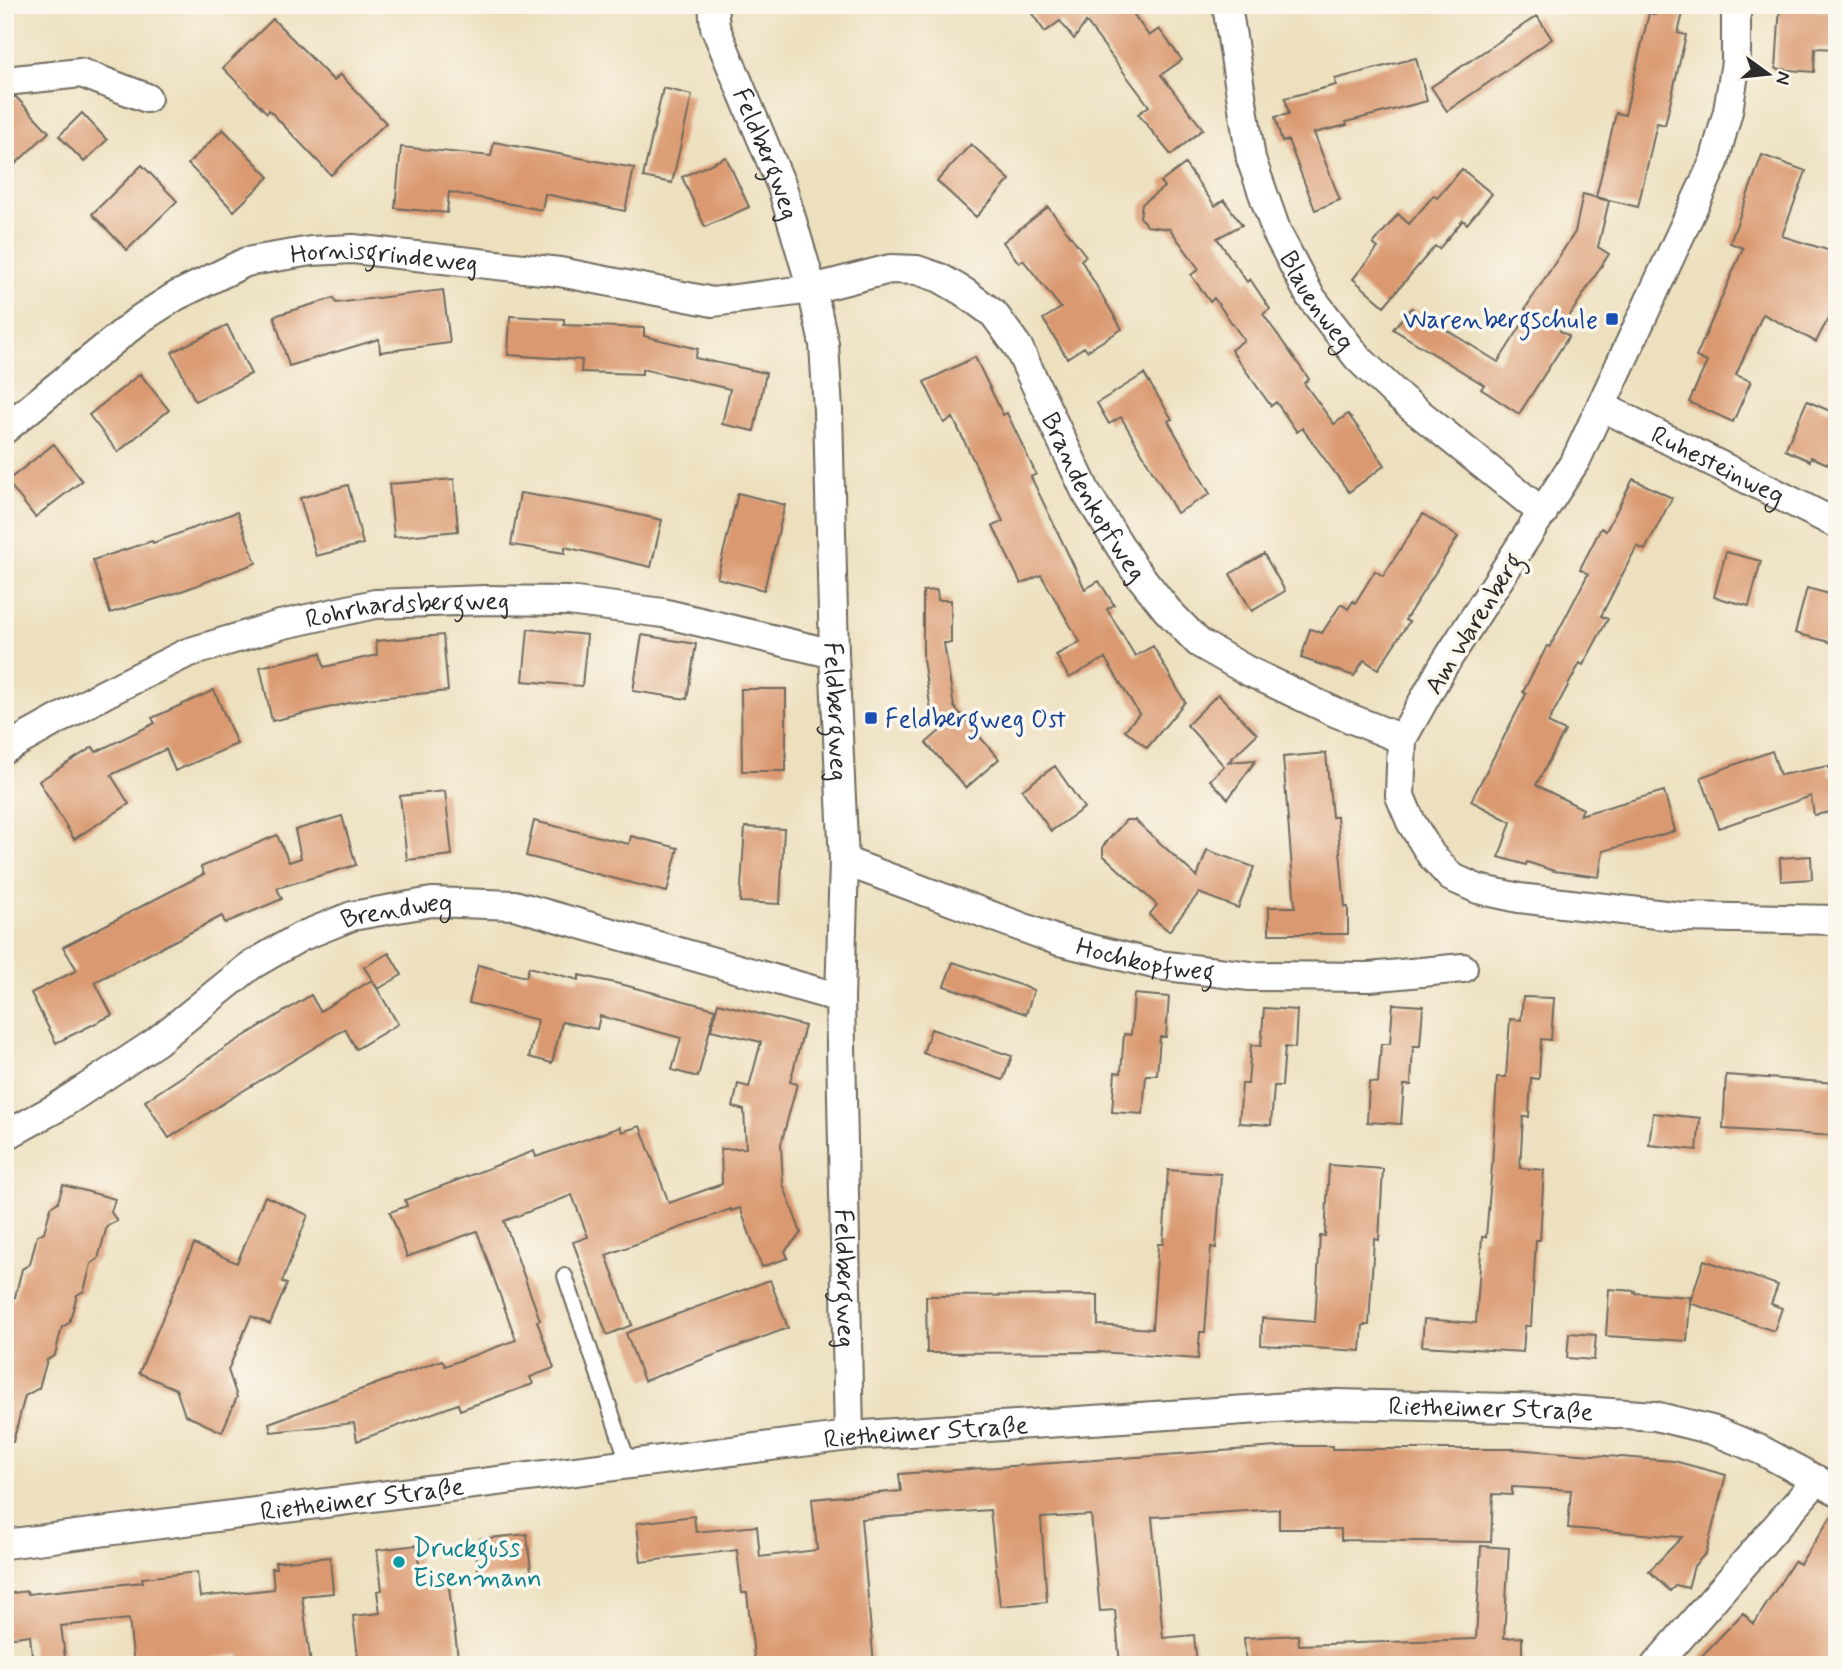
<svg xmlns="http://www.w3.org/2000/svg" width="1842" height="1670" font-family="Mynerve,sans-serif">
  <rect width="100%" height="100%" fill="#fbf7ec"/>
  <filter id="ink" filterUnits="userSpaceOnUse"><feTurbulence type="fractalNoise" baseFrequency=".0143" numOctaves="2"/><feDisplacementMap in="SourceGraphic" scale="14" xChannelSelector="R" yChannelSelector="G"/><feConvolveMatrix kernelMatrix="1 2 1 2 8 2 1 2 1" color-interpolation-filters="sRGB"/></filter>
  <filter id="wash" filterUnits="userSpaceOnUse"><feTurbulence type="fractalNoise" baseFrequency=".00686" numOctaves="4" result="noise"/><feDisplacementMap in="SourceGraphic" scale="28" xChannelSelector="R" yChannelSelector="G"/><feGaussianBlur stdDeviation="1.57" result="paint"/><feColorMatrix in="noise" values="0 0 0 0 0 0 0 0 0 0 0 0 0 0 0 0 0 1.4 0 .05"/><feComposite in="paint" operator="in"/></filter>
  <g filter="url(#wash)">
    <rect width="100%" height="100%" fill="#ede0bf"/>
    <g id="blocks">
      <path fill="#da996f" d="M1026,5H1127L1149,36L1159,29L1182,60L1161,75L1203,129L1171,155L1138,114L1149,106L1086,22L1074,39L1060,21L1045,32Z
        M1657,5H1685L1678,33L1686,35L1665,125L1657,123L1638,207L1596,197L1616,113L1625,115L1649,13L1655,14Z
        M1780,5H1818V11L1837,12V49L1815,48L1814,72L1776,69Z
        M1537,16L1552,39L1447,111L1431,87Z
        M273,19L334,81L340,74L386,123L331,175L269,110L267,113L223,68Z
        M1416,58L1427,101L1346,122L1347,125L1314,133L1340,200L1315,210L1288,140L1282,142L1275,117L1289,114L1285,98L1336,85L1335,79Z
        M663,88L692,95L672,183L643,177Z
        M5,97H16L49,132L5,174Z
        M82,113L107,140L84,162L59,136Z
        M223,129L269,177L234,211L188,164Z
        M494,142L634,168L625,211L545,194L542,210L449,192L447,213L395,208L401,147L491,156Z
        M971,144L1010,180L976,217L937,181Z
        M1762,155L1806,171L1782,236L1837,253V301L1816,342L1763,314L1736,375L1751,381L1733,422L1689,402L1707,362L1696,357L1743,248L1730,243Z
        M726,157L749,207L705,227L682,177Z
        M1185,164L1215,206L1224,200L1242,225L1217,238L1247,282L1250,279L1270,309L1263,314L1309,379L1304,383L1334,424L1348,414L1385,465L1349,492L1302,428L1297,432L1276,402L1271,406L1231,350L1244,340L1214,298L1210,302L1191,275L1199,269L1170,229L1147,226L1140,217L1142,204L1164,187L1161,182Z
        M142,165L177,201L127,250L92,214Z
        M1462,169L1492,194L1467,224L1463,220L1439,249L1435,246L1384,306L1353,279L1378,248L1373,244L1398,214L1409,224L1434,195L1437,198Z
        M1583,194L1609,201L1598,247L1609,254L1560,331L1569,336L1519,414L1481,389L1484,385L1393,329L1411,308L1498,362L1530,312L1525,309L1575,232Z
        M1048,207L1086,256L1081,260L1122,329L1087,351L1084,347L1067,358L1043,319L1061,308L1023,260L1019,263L1003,242Z
        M443,290L450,343L380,352L379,339L289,366L274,316L334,298L336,303Z
        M510,316L564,319V325L644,328V336L698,349L695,358L766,373L754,431L722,424L730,389L642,369V374L581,372L582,360L508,355Z
        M227,325L251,374L195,401L172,352Z
        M975,357L1003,415L1007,413L1036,474L1031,477L1085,589L1099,581L1114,605L1107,609L1135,656L1153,646L1185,702L1147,748L1125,730L1139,714L1105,658L1069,678L1056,655L1080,642L1041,575L1021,584L993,526L1003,521L953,418L944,423L924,382Z
        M140,374L169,410L118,452L89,415Z
        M1144,374L1172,419L1168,421L1210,494L1177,513L1121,417L1109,424L1097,403Z
        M1807,401L1837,414V468L1811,457L1810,461L1785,450Z
        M54,444L82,481L35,517L7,481Z
        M454,479L458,531L394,537L389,484Z
        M1633,479L1672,498L1645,550L1637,546L1601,616L1608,619L1583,665L1580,663L1548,723L1565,731L1536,785L1583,809L1580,815L1664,791L1675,831L1603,851L1599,877L1554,871L1527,862L1526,865L1499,857L1511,822L1471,801L1526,694L1523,692L1547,646L1550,647L1588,574L1580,569L1601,528L1606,531Z
        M348,485L363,544L316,556L300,498Z
        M520,493L589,504L662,520L651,567L565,547V553L511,545Z
        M738,493L785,505L764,590L717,578Z
        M237,512L256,563L179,592L110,613L93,560L152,541L153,543Z
        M1423,514L1458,537L1405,620L1409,622L1378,669L1364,660L1354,676L1301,658L1310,629L1322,633L1341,604L1348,609L1353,601L1355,603L1375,571L1383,576Z
        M1726,552L1761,561L1749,606L1714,597Z
        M1264,554L1285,591L1252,611L1230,574Z
        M1807,588L1837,596V644L1795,633Z
        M937,590L938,600H951V643H944L954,707L999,759L966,788L926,743L942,729L932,717L923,660V591Z
        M528,629L587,635L582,686L523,681Z
        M443,635L448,691L366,699L272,721L260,667L321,653L324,667L377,655L376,641Z
        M642,635L696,644L687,699L633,691Z
        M741,689H786V771H742Z
        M214,690L237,744L175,771L166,749L111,775L129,804L74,839L39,781L93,747L96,752L155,723L152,718Z
        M1218,694L1257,734L1228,762L1256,760L1228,799L1210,780L1224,766L1187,725Z
        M1772,751L1780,775L1829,766L1830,775L1837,774V811L1814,815L1811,796L1719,828L1701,777Z
        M1326,753L1332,817H1337L1345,907H1348V934H1269V907H1295L1283,757Z
        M1055,766L1084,808L1051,831L1022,790Z
        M445,791L452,855L407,860L400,796Z
        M342,816L356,865L277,888L282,899L225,923L222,916L95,982L112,1015L56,1043L31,993L77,970L63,947L204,874L201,867L277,835L289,862L301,858L295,830Z
        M1126,820H1135L1197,877L1207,850L1254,867L1238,908L1199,893L1169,931L1149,915L1157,905L1103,855V846Z
        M534,821L629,844L631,836L678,848L667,892L526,856Z
        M745,827L784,829L780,904L740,902Z
        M1811,856L1812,879L1781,881L1780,858Z
        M389,953L402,975L378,989L364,967Z
        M953,962L1034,990L1026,1014L944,986Z
        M478,965L526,977L529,967L579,980V975L624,985L715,1009L698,1077L672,1070L681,1038L600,1016L597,1029L562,1022L552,1063L529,1057L538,1020L469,1003Z
        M372,980L398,1024L356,1049L345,1029L233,1097L169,1138L145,1101L228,1046L311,995L320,1011Z
        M1134,994L1169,997L1166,1037H1160L1157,1075H1146L1143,1114L1112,1112L1115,1072L1121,1073L1124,1034L1131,1035Z
        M1523,997L1554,998L1551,1040L1541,1039L1539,1079L1531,1078L1529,1117H1523L1520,1168L1544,1170L1540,1240H1536L1531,1326H1525L1523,1352L1422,1346L1424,1319L1476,1323L1482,1237H1486L1492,1166L1497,1077H1506L1510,1019L1521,1020Z
        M718,1003L805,1026L790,1082L797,1084L781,1144L783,1184L801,1233L785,1251L788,1258L762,1267L740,1208L731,1211V1209L606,1255L632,1325L607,1335L573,1242L588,1237L572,1195L504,1221L540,1320L537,1321L554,1368L530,1377L533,1384L460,1410L458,1404L357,1441L354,1423L271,1432L269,1423L442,1360L445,1366L516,1340L477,1231L407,1257L390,1212L407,1206L405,1200L534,1151L536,1157L620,1127L622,1132L640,1126L669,1203L722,1184L721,1149L746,1148L744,1110L733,1107L738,1084L749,1087L761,1042L711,1030Z
        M1393,1004L1423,1006L1420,1046H1413L1411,1085H1404L1401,1124L1367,1122L1369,1082L1378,1083L1381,1044H1390Z
        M1264,1008L1297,1010L1295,1048L1285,1047L1282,1086H1274L1271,1125L1239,1123L1242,1084H1248L1251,1045L1261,1046Z
        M931,1029L1012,1056L1003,1080L923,1053Z
        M1726,1075L1837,1083V1136L1723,1129Z
        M1653,1113L1700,1118L1697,1150L1649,1145Z
        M1329,1165L1383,1169L1379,1240L1374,1239L1369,1325H1363L1361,1351L1261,1345L1262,1318L1315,1322L1320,1236H1325Z
        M1168,1170L1221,1174L1216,1248L1211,1247L1205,1332H1200L1198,1359L1099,1352L927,1353L926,1296L1098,1295V1325L1152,1329L1158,1244H1163Z
        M63,1185L115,1199L111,1212L117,1221L107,1226L98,1259L91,1264L84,1291L77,1295L69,1323L62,1327L55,1355L47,1360L39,1388L25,1396L13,1442L5,1441V1303L15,1297L22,1269L30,1264L37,1236L44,1232L51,1207L58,1202Z
        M265,1196L308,1215L282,1282L287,1284L270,1324L251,1316L228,1370L237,1397L222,1432L185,1415L176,1389L139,1373L194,1244L237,1263Z
        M1704,1260L1778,1285L1771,1304L1782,1308L1774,1331L1690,1303L1687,1341L1606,1336L1609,1289L1635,1291L1634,1293L1690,1297V1302Z
        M770,1280L788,1328L644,1381L626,1333Z
        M1569,1333L1596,1335L1594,1360L1567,1358Z
        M1292,1446H1332V1449H1513L1674,1461L1726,1475L1706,1553L1694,1566L1688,1588L1676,1585L1670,1591L1649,1571L1682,1537L1568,1528L1571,1490L1512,1487V1495L1493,1494L1491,1542L1341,1540V1529H1279V1509L1152,1517L1163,1638L1194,1635L1197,1665H1120L1115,1610L1100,1611L1091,1515L1041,1518L1047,1602L1000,1606L990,1510L861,1519L874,1665H755L747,1593H742L737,1550L641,1562L637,1523L694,1516L696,1532L757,1526L760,1557L817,1550L812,1499L901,1491L899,1474Z
        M1837,1508V1650L1827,1665H1693L1743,1613L1754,1624L1794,1561L1800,1564Z
        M527,1534L531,1572L479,1578L475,1543H480V1539Z
        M417,1545L420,1575L447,1572L459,1665H359L353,1616L380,1613L377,1591L382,1590L377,1550Z
        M1481,1546L1509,1548L1504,1638L1522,1637V1665H1246L1244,1638L1298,1635L1299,1645L1476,1639Z
        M330,1557L333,1593L302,1596L311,1665H241L240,1655L156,1665H134L129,1619L61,1626L66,1665H33L30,1635L5,1638V1594L27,1591L28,1594L143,1582L142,1578L197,1572L200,1597L274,1589L272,1568H276L275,1562Z"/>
    </g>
  </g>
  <g filter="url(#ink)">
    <use href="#blocks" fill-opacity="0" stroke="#6f6a5f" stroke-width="2"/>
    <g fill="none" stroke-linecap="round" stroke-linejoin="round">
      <defs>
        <path id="lane" d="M565,1276L628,1462"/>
        <g id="street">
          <path id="s1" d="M713,5L715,27L782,187L812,289L824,344L828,411L834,654L844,861L840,998L849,1436"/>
          <path id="s2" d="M1227,5L1251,159L1277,233L1310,296L1358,358L1398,396L1543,513"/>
          <path d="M1736,5V62L1728,111L1714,162L1576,460L1443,666L1402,739L1400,796L1411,822L1431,855L1451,877L1478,889L1519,898L1682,917L1837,920"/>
          <path d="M5,81L81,73L147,98"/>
          <path id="s3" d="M1601,406L1837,524"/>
          <path id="s4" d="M5,429L140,319L176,296L246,262L311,251L353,249L560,272L713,302L812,289L890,269L917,270L940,278L964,292L994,314L1018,347L1086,492L1133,567L1167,610L1199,643L1246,670L1337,713L1402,739"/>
          <path id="s5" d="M5,749L104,694L187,653L280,625L375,604L485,600L568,601L663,613L834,654"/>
          <path id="s6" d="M844,861L1059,941L1158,965L1250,976L1369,977L1463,968"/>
          <path id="s7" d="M5,1136L56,1108L156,1042L250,966L300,937L352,916L432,902L514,905L840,998"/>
          <path id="s8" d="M5,1544L849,1436L1336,1404L1553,1409L1655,1416L1712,1430L1761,1450L1837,1491"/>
          <path d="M1656,1665L1817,1480"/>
        </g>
      </defs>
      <use href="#lane" stroke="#6f6a5f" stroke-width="18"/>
      <use href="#street" stroke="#6f6a5f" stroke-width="32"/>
      <use href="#lane" stroke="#fff" stroke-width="14"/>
      <use href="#street" stroke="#fff" stroke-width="28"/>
    </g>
  </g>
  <g fill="#1a4fb4" stroke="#fbf7ec" stroke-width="2.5">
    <rect x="1605" y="312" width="14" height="14" rx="3.5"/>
    <rect x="864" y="711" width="14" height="14" rx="3.5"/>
  </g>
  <circle fill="#0f9aa8" stroke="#fbf7ec" stroke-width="2.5" cx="399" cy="1562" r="7"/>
  <g text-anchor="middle" stroke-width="7" stroke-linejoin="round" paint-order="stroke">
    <g font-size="26" fill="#2b2b2b" stroke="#fbf7ec">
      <text dy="9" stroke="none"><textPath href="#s1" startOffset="159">Feldbergweg</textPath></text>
      <text dy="9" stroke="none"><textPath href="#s4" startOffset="434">Hornisgrindeweg</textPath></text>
      <text dy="9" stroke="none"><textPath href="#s2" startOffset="313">Blauenweg</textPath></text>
      <text dy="9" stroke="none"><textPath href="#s3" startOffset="131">Ruhesteinweg</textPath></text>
      <text dy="9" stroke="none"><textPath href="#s4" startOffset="1272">Brandenkopfweg</textPath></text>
      <text dy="9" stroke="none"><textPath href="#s5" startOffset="432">Rohrhardsbergweg</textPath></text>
      <text transform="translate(1473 623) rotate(-58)" y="9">Am Warenberg</text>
      <text dy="9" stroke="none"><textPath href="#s1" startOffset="726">Feldbergweg</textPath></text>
      <text dy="9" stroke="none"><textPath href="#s7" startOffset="458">Brendweg</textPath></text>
      <text dy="9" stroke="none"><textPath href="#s6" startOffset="318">Hochkopfweg</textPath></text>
      <text dy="9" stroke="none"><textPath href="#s1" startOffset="1293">Feldbergweg</textPath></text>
      <text dy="9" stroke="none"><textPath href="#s8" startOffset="1494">Rietheimer Straße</textPath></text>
      <text dy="9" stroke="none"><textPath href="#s8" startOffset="928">Rietheimer Straße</textPath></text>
      <text dy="9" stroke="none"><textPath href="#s8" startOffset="360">Rietheimer Straße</textPath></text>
    </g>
    <g font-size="26" fill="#164399" stroke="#fbf7ec" text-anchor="end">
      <text x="1598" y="328">Warenbergschule</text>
      <text x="885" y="727" text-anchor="start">Feldbergweg Ost</text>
    </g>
    <g font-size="26" fill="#0d838f" stroke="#fbf7ec" text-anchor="start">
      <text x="413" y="1556">Druckguss<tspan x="413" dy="30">Eisenmann</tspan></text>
    </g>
  </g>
  <rect width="1842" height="1670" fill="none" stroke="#fbf7ec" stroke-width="28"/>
  <g transform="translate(1768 74) rotate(105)" stroke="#fbf7ec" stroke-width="5" paint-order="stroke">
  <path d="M0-5L12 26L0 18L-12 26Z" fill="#2b2b2b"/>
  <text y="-10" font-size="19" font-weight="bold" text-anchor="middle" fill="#2b2b2b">N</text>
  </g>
</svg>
